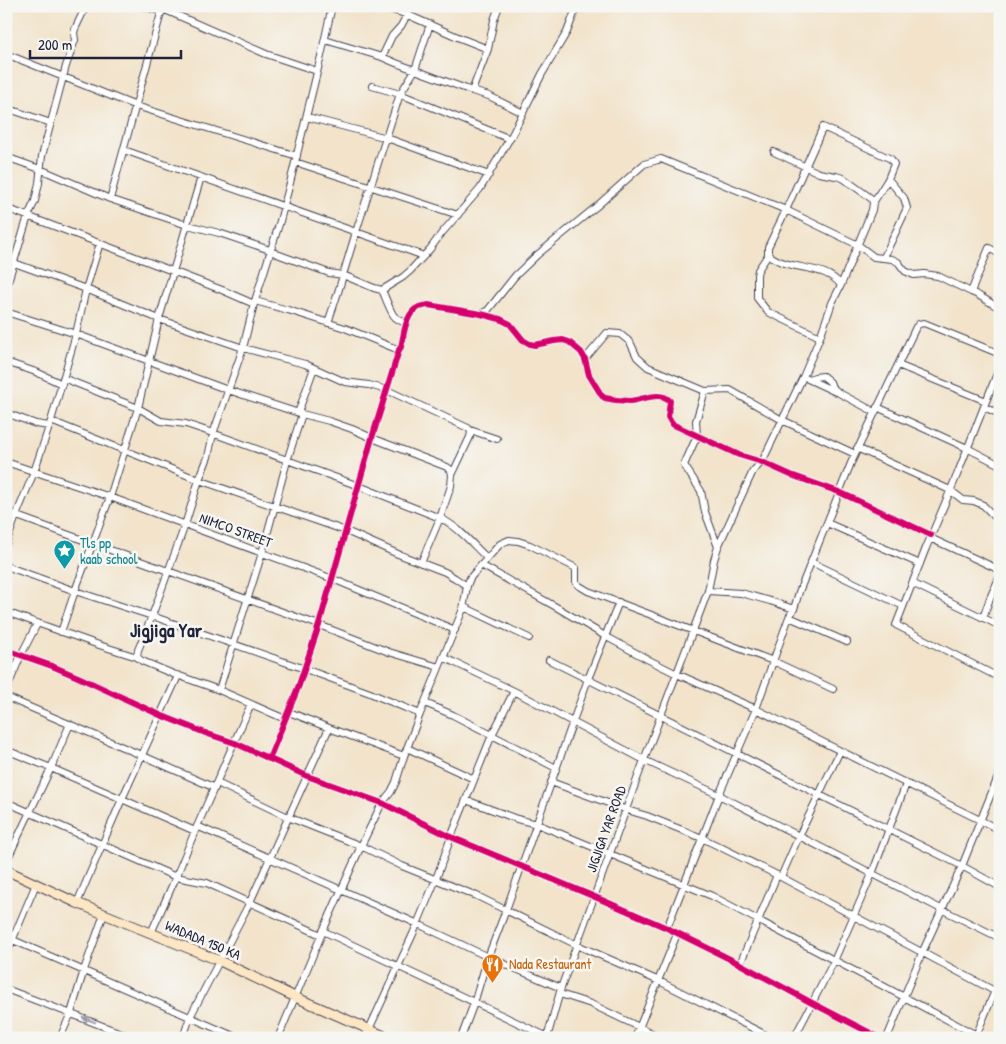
<svg xmlns="http://www.w3.org/2000/svg" width="1006" height="1044" font-family="'Patrick Hand',sans-serif">
  <rect width="100%" height="100%" fill="#f6f6f2"/>
  <filter id="ink" filterUnits="userSpaceOnUse"><feTurbulence type="fractalNoise" baseFrequency=".02" numOctaves="2"/><feDisplacementMap in="SourceGraphic" scale="10" xChannelSelector="R" yChannelSelector="G"/><feConvolveMatrix kernelMatrix="1 2 1 2 8 2 1 2 1" color-interpolation-filters="sRGB"/></filter>
  <filter id="wash" filterUnits="userSpaceOnUse"><feTurbulence type="fractalNoise" baseFrequency=".0096" numOctaves="4" result="noise"/><feDisplacementMap in="SourceGraphic" scale="20" xChannelSelector="R" yChannelSelector="G"/><feGaussianBlur stdDeviation="1.12" result="paint"/><feColorMatrix in="noise" values="0 0 0 0 0 0 0 0 0 0 0 0 0 0 0 0 0 1.4 0 .05"/><feComposite in="paint" operator="in"/></filter>
  <g filter="url(#wash)">
    <rect width="100%" height="100%" fill="#f2e3ca"/>
  </g>
  <g filter="url(#ink)">
    <g fill="none" stroke-linecap="round" stroke-linejoin="round">
      <defs>
        <path id="street" d="M143,6L162,12
          M380,6L408,15L460,38L488,49
          M163,9L266,54L317,71
          M325,40L382,57L396,63L415,70L430,24
          M6,54L136,106L297,156
          M382,57L392,36L401,26L412,6
          M372,86L400,94L510,139
          M472,91L489,96L523,113
          M6,108L51,123
          M307,117L387,138L489,175
          M124,150L356,232L400,94L415,70L472,91L488,49L494,20L499,6
          M774,152L819,173L836,176L843,178L872,199L873,203L872,210L841,285
          M6,157L40,169L110,199L184,224L219,233L270,250L277,254L329,273L343,275L356,232L424,256
          M295,162L458,215
          M110,199L163,6
          M6,208L133,256L222,290L254,304
          M768,255L758,270L757,275V298L768,312L820,337
          M884,257L907,208L904,198L888,179
          M6,260L86,289L159,319L243,348L305,364L345,382L369,385L387,390L468,428L470,430L497,439
          M6,288L28,216L35,201L39,183L42,156L66,66L75,40L74,33L75,29L86,6
          M382,290L403,277L410,271L430,249L441,234L480,189L513,133L542,74L567,32L577,6
          M971,292C982,296 989,303 1000,308
          M255,301L288,310L345,328L399,350
          M6,312L76,334L228,390L302,414L329,421L352,429L372,438L447,467L451,470L452,475L451,486L440,518L421,563
          M481,314L488,310L515,276L537,255L597,206L644,164L661,159L786,210L858,245L874,257L892,259L898,262L905,271L914,275L924,274L938,276L971,292L989,248L1000,254
          M328,323C333,307 339,291 343,275L374,288L382,290C385,296 391,314 395,317C399,320 403,322 407,324
          M6,362L36,372L62,384
          M898,365L986,401
          M1000,366L957,475L926,548L896,625L900,627L1000,678
          M63,378L138,408L161,421L186,424L204,430L359,486L440,518C459,527 472,544 487,558
          M808,379L815,377L823,376L830,382L832,387L839,393L875,412
          M808,379L836,392
          M705,391L730,390L782,420L855,454
          M877,407L967,448L1000,465
          M984,407L1000,414
          M6,413L36,424L49,426
          M298,413L314,368
          M51,421L199,480L346,531L398,554L445,572L455,578L467,586
          M857,448L950,490L963,500L974,501L983,505L994,516L1000,519
          M6,462L110,497L333,579L455,630
          M452,475L470,437L471,432L470,430
          M6,512L168,571L319,625L389,652L439,667
          M827,523L920,564
          M930,538L1000,570
          M6,544L16,516L34,472L51,421L76,334L86,289L100,243
          M718,547L753,471L762,462L803,377L820,337L832,303L841,285C826,266 800,270 779,261C775,259 772,257 768,255V247L786,210L823,127L891,159L894,164L888,179L873,203
          M811,562L903,606
          M481,565L558,608L605,636L647,659L677,674L756,709L1000,830
          M6,566L75,591L152,616L305,669L370,693L420,714
          M912,583L1000,626
          M708,591L741,593L770,601L794,609
          M464,607L529,638
          M6,612L99,645L137,657L142,661L178,676L122,799L77,903
          M789,617L847,642
          M983,618L990,598L1000,576
          M61,632L75,591L110,497L138,408L159,319L201,177
          M6,650L52,666L78,677L160,715L208,734L235,743L307,776L382,803L451,837L595,897L667,928L740,964L812,1003L880,1038
          M137,657L138,650L152,616L185,525L199,480L208,457L213,434L243,348L254,304L280,221L290,183L321,56L332,6
          M443,657L514,691L644,760L719,795L943,910L1000,938
          M549,660L962,866L1000,887
          M177,675L219,690L285,719
          M219,690L262,553L287,461L302,414
          M6,691L21,655L37,624
          M6,697L141,755L215,788
          M425,703L453,715L556,768
          M289,712L329,728L404,756
          M407,748L474,779
          M6,750L51,768L195,831
          M269,759L299,685L319,625L372,438L399,350L401,347C404,335 405,313 419,307C422,306 425,306 428,305L481,314L500,319L510,324L523,340L530,344L535,345L554,341L563,340L569,342L581,352L585,359L589,375L602,396L605,398C613,400 622,401 630,401C642,400 661,390 670,401L668,417L672,424L739,455L762,462L791,475L839,492L931,535
          M551,782L627,810L647,816L702,838L777,875L1000,994
          M217,783L288,817L361,846L402,866L477,896L577,945L659,981L772,1038
          M466,800L517,819L537,824L712,896L982,1038
          M6,802L176,877L207,883L321,935
          M197,826L418,924L488,957L561,988
          M6,862L51,768L70,724
          M781,877L799,836L840,751
          M667,928L719,795L756,709L789,617L794,609L799,592L851,463L916,327L919,324L924,323L1000,354
          M323,931L548,1037
          M151,933L176,877L195,831L251,704
          M6,937L238,1038
          M6,955L36,884
          M740,964L777,875
          M6,989L134,1038
          M560,994L591,1004L662,1038
          M60,1038L71,1013L84,970L104,914
          M183,1038L190,1017L250,902L329,728
          M278,1038L323,931L361,846L382,803L391,792L396,782L404,756L420,714L463,609L467,586L470,578L500,544L509,540L518,541L530,545L576,568V582L578,585L588,591L773,661L833,689
          M365,1038L413,934L436,879L451,837L492,735L514,691
          M461,1038L474,1003L488,957L506,910L588,679L619,602
          M547,1038L561,988L644,760L708,591L714,560L718,547L705,512L701,491L684,465L697,436L696,421L705,391L648,367L637,357L630,342L620,334L607,333L585,359
          M635,1038L677,934
          M794,1038L834,961L872,874L906,784
          M887,1038L922,953L962,866L1000,772
          M975,1038L1000,979"/>
        <path id="secondary" d="M6,870L77,903L220,961L295,997L389,1038"/>
      </defs>
      <use href="#street" stroke="#413f50" stroke-width="8"/>
      <use href="#secondary" stroke="#413f50" stroke-width="11"/>
      <use href="#street" stroke="#fff" stroke-width="6"/>
      <use href="#secondary" stroke="#fce6c4" stroke-width="9"/>
      <defs>
        <path id="cycleway" d="M6,650L52,666L78,677L160,715L208,734L235,743L307,776L382,803L451,837L595,897L667,928L740,964L812,1003L880,1038
          M269,759L299,685L319,625L372,438L399,350L401,347C404,335 405,313 419,307C422,306 425,306 428,305L481,314L500,319L510,324L523,340L530,344L535,345L554,341L563,340L569,342L581,352L585,359L589,375L602,396L605,398C613,400 622,401 630,401C642,400 661,390 670,401L668,417L672,424L739,455L762,462L791,475L839,492L931,535"/>
      </defs>
      <use href="#cycleway" stroke="#f6f6f2" stroke-width="9"/>
      <use href="#cycleway" stroke="#d6006c" stroke-width="6"/>
    </g>
    <defs><path id="oneway-solid" d="M-6-.8H1V-3.2L6.5 0L1 3.2V.8H-6Z" transform="scale(1.25)"/></defs>
    <use fill="#9c9ca7" href="#oneway-solid" transform="translate(89 1020) rotate(-159)"/>
  </g>
  <defs>
    <symbol id="sight-pin" viewBox="-11 -11 22 30"><path d="M0 17L-7.5 6A9.5 9.5 0 1 1 7.5 6Z" fill="#0f9aa8" stroke="#f6f6f2"/><path d="M0-6L1.8-2.2L6-1.7L2.9 1.2L3.7 5.4L0 3.3L-3.7 5.4L-2.9 1.2L-6-1.7L-1.8-2.2Z" fill="#fff"/></symbol>
    <symbol id="restaurant-pin" viewBox="-11 -11 22 30"><path d="M0 17L-7.5 6A9.5 9.5 0 1 1 7.5 6Z" fill="#e8710a" stroke="#f6f6f2"/><path d="M-5-6h1v4h1v-4h1v4h1v-4h1v5L-1.5 .5V6h-2V.5L-5-1ZM5-6V6H3V1.5H1.5Q1.5-4 5-6Z" fill="#fff"/></symbol>
  </defs>
  <g fill-rule="evenodd">
    <use href="#sight-pin" x="52" y="538" width="25" height="34"/>
    <use href="#restaurant-pin" x="480" y="952" width="25" height="34"/>
  </g>
  <g text-anchor="middle" stroke-width="5" stroke-linejoin="round" paint-order="stroke">
    <g font-size="14" fill="#22223b" stroke="#f6f6f2">
      <text transform="translate(236 530) rotate(20)" y="5">NIMCO STREET</text>
      <text transform="translate(606 829) rotate(-70)" y="5">JIGJIGA YAR ROAD</text>
      <text transform="translate(203 940) rotate(23)" y="5">WADADA 150 KA</text>
    </g>
    <g font-size="14" fill="#0d838f" stroke="#f6f6f2" text-anchor="start">
      <text x="80" y="548">Tls pp<tspan x="80" dy="16">kaab school</tspan></text>
    </g>
    <g font-size="14" fill="#c56008" stroke="#f6f6f2" text-anchor="start">
      <text x="509" y="969">Nada Restaurant</text>
    </g>
    <g font-size="19" font-weight="bold" fill="#22223b" stroke="#f6f6f2">
      <text x="166" y="637">Jigjiga Yar</text>
    </g>
  </g>
  <rect width="1006" height="1044" fill="none" stroke="#f6f6f2" stroke-width="25"/>
  <path d="M30 50v8h151v-8" fill="none" stroke="#22223b" stroke-width="2.5"/>
  <text x="38" y="50" font-size="15" fill="#22223b" stroke="#f6f6f2" stroke-width="4" paint-order="stroke">200 m</text>
</svg>
